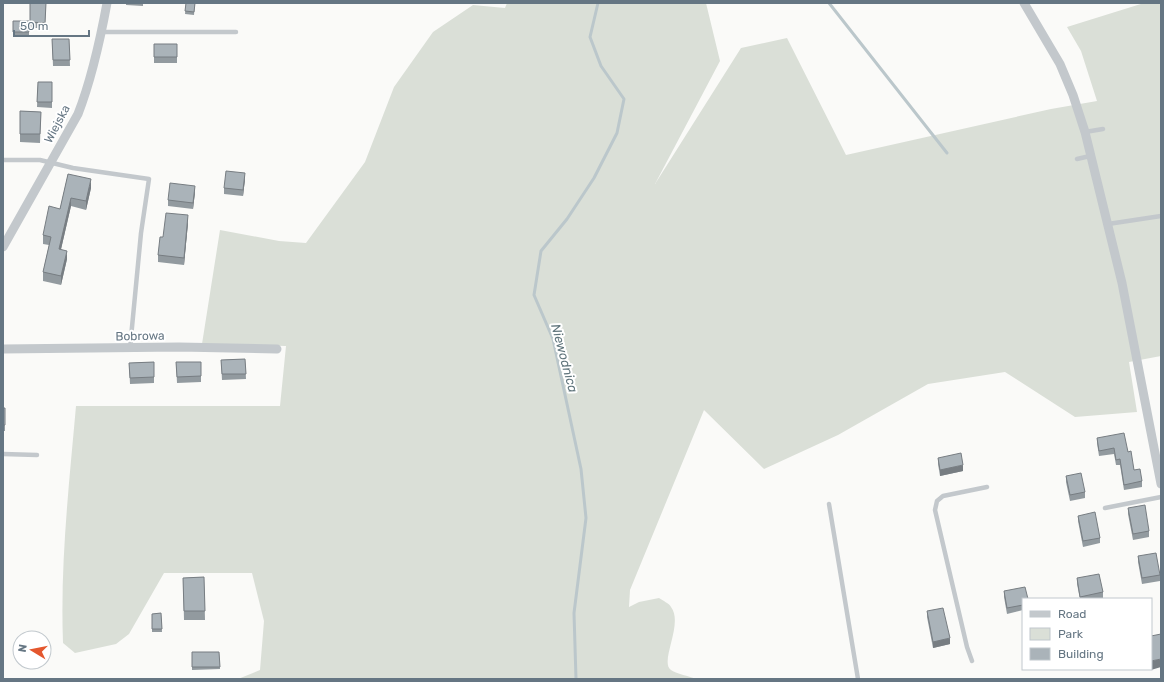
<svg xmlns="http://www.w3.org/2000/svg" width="1164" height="682" font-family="Rubik,sans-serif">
  <rect width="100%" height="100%" fill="#fafaf8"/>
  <path fill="#dadfd7" d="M507,3H706L720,61L655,184L741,48L787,38L846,155L1051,109L1097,101L1081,51L1067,27L1144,3H1161V356L1129,362L1137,412L1075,417L1005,372L928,384L838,435L764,469L704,410L630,590L629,607L639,602L659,598C663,601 669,603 671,607C684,624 659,662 671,670C675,673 691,677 697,679H238L260,670L264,621L252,573H164L129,634L116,644L75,653L63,643C60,564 69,485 76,406H280L286,346L202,344L220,230L279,241L306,243L365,162L394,87L433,32L473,5L505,8Z"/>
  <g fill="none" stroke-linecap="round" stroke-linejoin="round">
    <path stroke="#bbc7cb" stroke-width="3" d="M829,3L947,153
      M576,679L574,613L586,518L581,469L553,339L534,295L541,251L567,219L594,178L617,133L624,99L601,66L590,37L598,3"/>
    <path stroke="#c3c8cc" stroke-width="4.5" d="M102,32H236
      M1085,132L1103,129
      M1077,159L1090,156
      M3,160H40L73,168L149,179L141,233L130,348
      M1108,224L1161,216
      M3,454L37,455
      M829,504L858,679
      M1105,508L1161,497
      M972,661L967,647L935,510L937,501L943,496L987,487"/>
    <path stroke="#c3c8cc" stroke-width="9" d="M1024,3L1060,64L1073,95L1085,132L1122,283L1161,484
      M3,247L78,114C92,78 100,41 107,3
      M3,349L179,347L277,349"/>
  </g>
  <path fill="#929a9f" d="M30,3H46L45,28H30Z
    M126,3H143V6L126,5Z
    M186,3H195L194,15L185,14Z
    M13,21H29V35H13Z
    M52,39H69L70,66H53Z
    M154,44H177V63H154Z
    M38,82H52V108L37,107Z
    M20,111L41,112L40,143L20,142Z
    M68,174L91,188L86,210L71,206L61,249L67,259L61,285L43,281V272L49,245L43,244V235L60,209Z
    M245,179L243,196L224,194V188Z
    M195,192L193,209L168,206V200Z
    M188,223L184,265L158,262V255L163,237Z
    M245,359L246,379L222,380L221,360Z
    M154,362V383L130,384L129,363Z
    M176,362H201V382L177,383Z
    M3,408H5V431H3Z
    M1097,438L1128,452L1134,470L1142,481V487L1124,490L1120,465H1116L1114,454L1099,456L1097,443Z
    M938,458L963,471L940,476L938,464Z
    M1066,476L1085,492V498L1070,501L1066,482Z
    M1128,508L1149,531V537L1133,540L1128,514Z
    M1078,516L1100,538V543L1083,547L1078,521Z
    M1138,556L1160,575V581L1142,584L1138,562Z
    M204,577L205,620H184L183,578Z
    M1077,578L1103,592V598L1099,599H1080L1077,584Z
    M1004,591L1023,599V610L1007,614L1004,597Z
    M927,611L950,644L933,648L927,617Z
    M161,613L162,632H152V614Z
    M192,652H219L220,669L192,670Z"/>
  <path fill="#777d82" d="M245,173V179L243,196V190Z
    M91,179V188L86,210V201Z
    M195,186V192L193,209V203Z
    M71,198V206L59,258V249Z
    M188,215V223L184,265V258Z
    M67,251V259L61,285V276Z
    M963,465V471L940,476V470Z
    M950,638V644L933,648V642Z
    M1161,659V667L1151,670V661Z"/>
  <path fill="#aab3b9" stroke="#777d82" d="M30,3H46L45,23L30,22Z
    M186,3H195L194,12L185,11Z
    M13,21H29V32H13Z
    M52,39H69L70,60H53Z
    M154,44H177V57H154Z
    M38,82H52V102H37Z
    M20,111L41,112L40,134H20Z
    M226,171L245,173L243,190L224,188Z
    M68,174L91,179L86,201L71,198L59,249L67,251L61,276L43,272L51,237L43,235L49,206L60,209Z
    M170,183L195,186L193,203L168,200Z
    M166,213L188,215L184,258L158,255L160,237H163Z
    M245,359L246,374H222L221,360Z
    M154,362V377L130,378L129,363Z
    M176,362H201V376L177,377Z
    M3,408H5V425H3Z
    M1124,433L1128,452L1131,451L1134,470L1140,469L1142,481L1124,485L1120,459L1116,460L1114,448L1099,451L1097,438Z
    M961,453L963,465L940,470L938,458Z
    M1081,473L1085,492L1070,495L1066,476Z
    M1145,505L1149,531L1133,534L1128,508Z
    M1095,512L1100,538L1083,541L1078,516Z
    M1156,553L1160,575L1142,578L1138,556Z
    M1099,574L1103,592L1080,597L1077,578Z
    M204,577L205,611H184L183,578Z
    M1025,587L1028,599H1023V605L1007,608L1004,591Z
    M943,608L950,638L933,642L927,611Z
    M161,613L162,629H152V614Z
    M1161,634V659L1151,661V636Z
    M192,652H219L220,667H192Z"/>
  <g text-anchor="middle" stroke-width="4" stroke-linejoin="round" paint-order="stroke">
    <g font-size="12" fill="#657683" stroke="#fff">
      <text transform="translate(57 124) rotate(-62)" y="4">Wiejska</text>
      <text transform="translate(140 336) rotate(-1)" y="4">Bobrowa</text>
    </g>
    <g font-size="13" font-style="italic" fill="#60757c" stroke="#fff">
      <text transform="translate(565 358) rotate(75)" y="5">Niewodnica</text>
    </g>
  </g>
  <rect width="1164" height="682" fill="none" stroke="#657683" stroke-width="8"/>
  <rect x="1022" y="598" width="130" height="72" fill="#ffffff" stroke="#c1c8cd"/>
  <rect x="1030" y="611" width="20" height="6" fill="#c3c8cc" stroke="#c1c8cd"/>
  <text x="1058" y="618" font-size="12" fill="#657683">Road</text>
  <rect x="1030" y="628" width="20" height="12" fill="#dadfd7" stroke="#c1c8cd"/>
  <text x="1058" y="638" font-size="12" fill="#657683">Park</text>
  <rect x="1030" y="648" width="20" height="12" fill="#aab3b9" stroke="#c1c8cd"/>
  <text x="1058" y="658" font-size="12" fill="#657683">Building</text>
  <g transform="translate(32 650) rotate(280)"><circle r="19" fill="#ffffff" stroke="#c1c8cd"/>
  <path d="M0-3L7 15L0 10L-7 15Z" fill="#e4572e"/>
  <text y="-6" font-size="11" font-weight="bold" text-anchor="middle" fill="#657683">N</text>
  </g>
  <path d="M14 30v6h75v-6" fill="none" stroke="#657683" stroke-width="2"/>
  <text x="20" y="30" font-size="12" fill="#657683" stroke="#ffffff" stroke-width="3" paint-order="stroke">50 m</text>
</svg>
